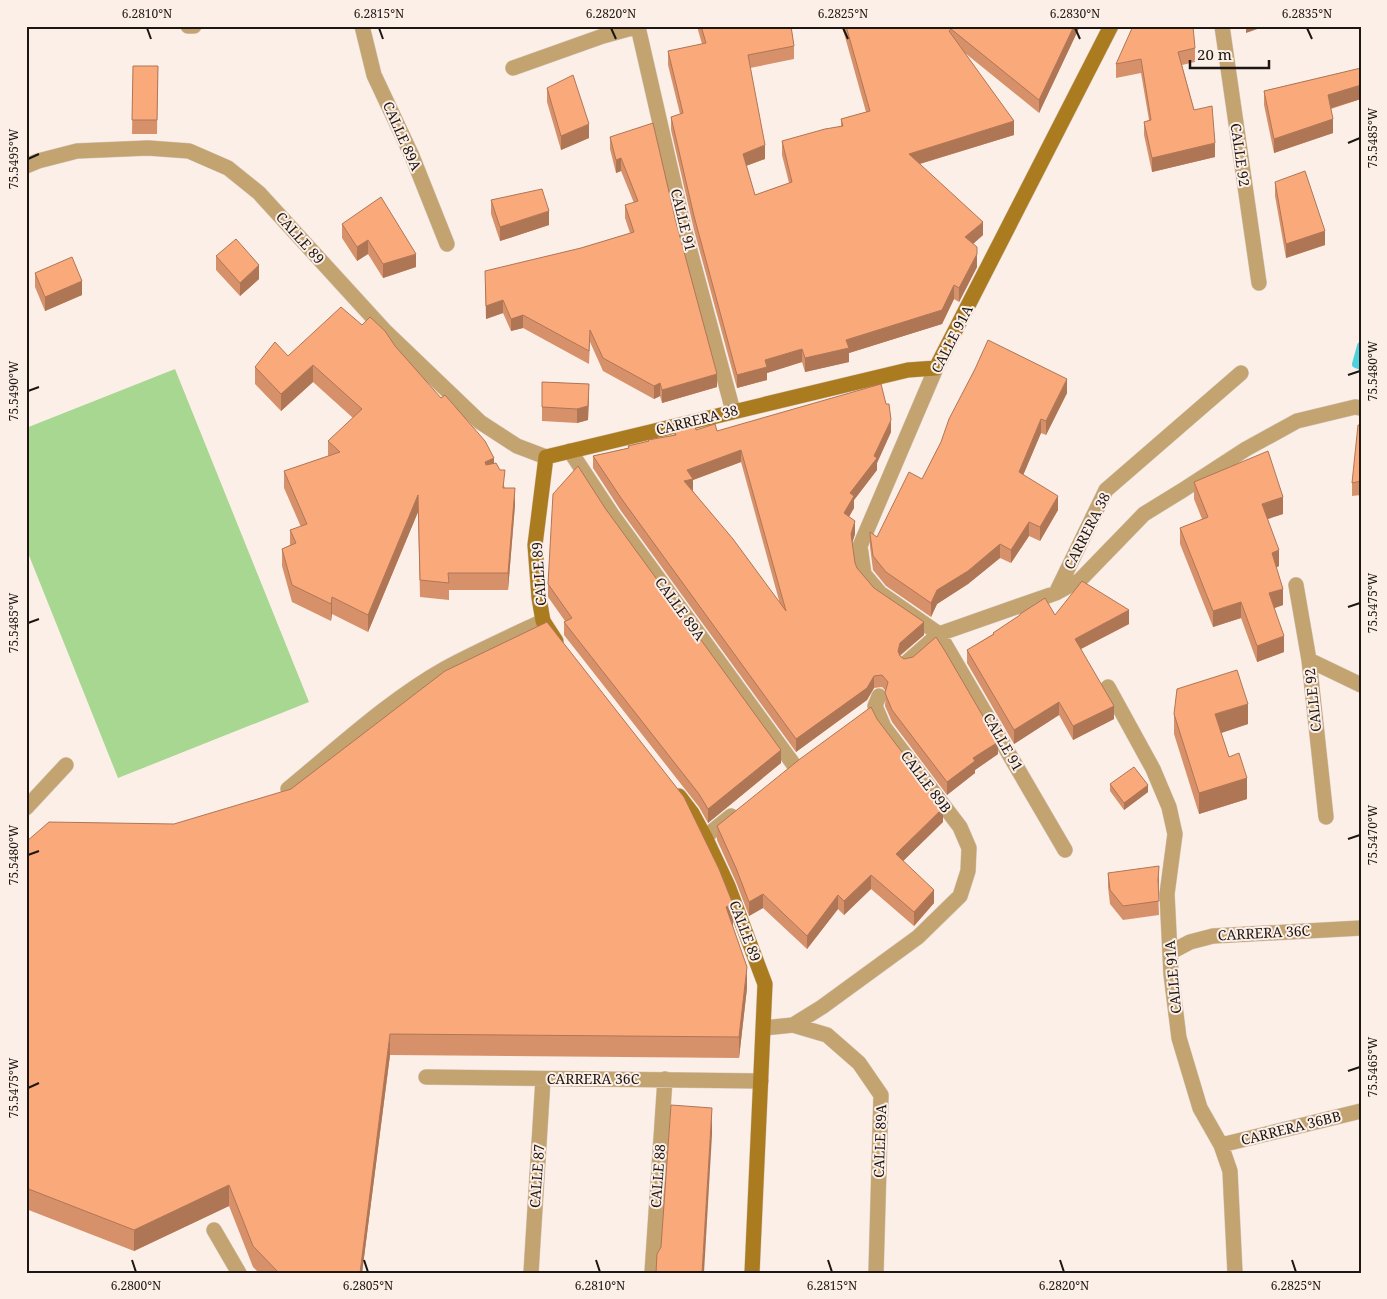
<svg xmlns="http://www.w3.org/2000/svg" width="1387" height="1299" font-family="'Noto Serif',serif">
  <rect width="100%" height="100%" fill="#fcefe8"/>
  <path fill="#a7d790" d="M175,369L309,702L118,778L26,548V428Z"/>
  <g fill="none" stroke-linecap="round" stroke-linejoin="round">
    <path stroke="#4ed1dc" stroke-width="8" d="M1361,346L1356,364L1361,366"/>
    <defs>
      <path id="street" d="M188,26H194
        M362,26L374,75L412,156L447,244
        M1222,26L1259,283
        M638,27L685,232L733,411
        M513,68L603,36L639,26
        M26,166L38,161L77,151L148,148L189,151L228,168L259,193L385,331L480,422L517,446L546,457
        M936,368L860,546L864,574L880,593L939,634L1065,850
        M570,451L613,516L794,765
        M1296,585L1309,660L1326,817
        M1056,593L1106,490L1241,373
        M1309,660L1361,685
        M907,662L939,634L1056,593L1080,580L1144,514L1183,490L1246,449L1297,421L1355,407L1361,408
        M1108,687L1153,769L1169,807L1175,834L1167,894L1171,974L1179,1038L1200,1108L1221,1145L1230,1171L1235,1273
        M288,789C339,747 389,700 446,668C478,651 511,636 543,621
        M26,808L66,765
        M705,837L731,816
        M1171,952L1190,942L1213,936L1361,928
        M793,1025L822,1007L918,937L960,896L968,871L969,848L960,827L884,727L875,706L879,696
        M764,1028L793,1025L827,1035L859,1063L881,1095L876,1273
        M426,1077L761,1081
        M1221,1145L1361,1111
        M214,1230L239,1273
        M531,1273L543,1079
        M652,1273L665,1079"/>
      <path id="secondary" d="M556,641L543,621L539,598L535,545L546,457L908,370L936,368L1111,26
        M679,796L692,813L705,837L728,886L765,984L752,1273"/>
    </defs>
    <use href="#street" stroke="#d8ccc6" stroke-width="16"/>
    <use href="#secondary" stroke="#d8ccc6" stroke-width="16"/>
    <use href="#street" stroke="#c3a470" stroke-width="15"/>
    <use href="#secondary" stroke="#ab7c1f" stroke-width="15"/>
  </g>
  <path fill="#d7916a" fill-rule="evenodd" d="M698,26H791L794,46V59L750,68L765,159L746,166L755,195L789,183L782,155V141L841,126V119L866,112L842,26H1080L1039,113L965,53L1014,135L920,164L983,235L973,244L977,267L959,302L954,299L942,324L849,353V362L805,372L802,362L767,373V380L737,388L694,230L671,130V117L680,114L668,65V51L702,44L698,30Z
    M1195,48V62L1182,65L1194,110L1215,157L1152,172L1144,135V122L1149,120L1141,73L1116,78V64Z
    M133,66H158L157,134H132Z
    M1361,68V99L1331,109L1333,133L1274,153L1264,105V91Z
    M547,88L589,138L561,150L547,102Z
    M610,137L676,222L717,387L662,403L660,396L654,399L603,371L590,342L589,364L523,328L511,331L503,313L486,319L485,284L581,248L630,233L625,218V205L634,203L621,171L616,173L610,149Z
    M1275,182L1325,245L1286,258L1275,196Z
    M491,200L549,225L500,241L491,214Z
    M342,224L416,267L383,278L368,254L357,261L342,238Z
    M216,256L259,279L240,296L216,270Z
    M35,273L82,295L45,311L35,287Z
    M362,325L395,346L494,463L505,488L515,505L508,590H449V600L420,597L418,512L368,632L332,614L331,621L292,602L282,566V549L290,545V530L301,527L284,488V471L328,456V441L353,418L313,382L281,411L255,384V367L288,356Z
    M975,369L1067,393L1046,435L1041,433L1023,475L1058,510L1040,541L1029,536L1011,563L1000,558L968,584L937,604L931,617L886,586L873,570L870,547V534L877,537L922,479L941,442Z
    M542,382L589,384L588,420L577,423L542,421Z
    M1361,425V495L1352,496V483Z
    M674,428L717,431L891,432L877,463V470L854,500V508L849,517L855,534L852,543L855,563L857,568L874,588L924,635L900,656L998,754L975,770V773L947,795L892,722L885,706L886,691L882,687L874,688L867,700L796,752L621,511L593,468V456L628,448V446L648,441V440L674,435ZM741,462L780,604L693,491V480Z
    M1194,482L1283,514L1267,519L1279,566L1276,568L1283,605L1274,608L1284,652L1257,662L1241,618L1213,627L1180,544V528L1202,519L1194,499Z
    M605,508L781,763L708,823L699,807L564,635V622L565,621L548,597V584Z
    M1020,614L1055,615L1129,624L1081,649L1114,719L1073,740L1059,715L1014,744L967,663V650L993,634V633L1020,616Z
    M1174,714L1248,724L1221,733L1229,757L1247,799L1199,814L1174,734Z
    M877,719L932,798L943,822L903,861L934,903L914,926L871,889L844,915L838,909L807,949L763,908L749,916L736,882L717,840V826Z
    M1110,784L1148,792L1124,810L1110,791Z
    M26,842L733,925H732L747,988L739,1058L390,1055L362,1273H259L253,1267L229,1206L134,1251L26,1209Z
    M1108,873L1159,880L1158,890L1159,915L1123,920L1110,904L1108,887Z"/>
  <path fill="#af7656" d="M1074,26H1080L1039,113V100Z
    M1246,26H1266L1246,33Z
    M1361,85V99L1328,109V95Z
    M1333,119V133L1274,153V139Z
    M1014,121V135L909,167V154Z
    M589,124V138L561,150V136Z
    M1215,143V157L1152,172V158Z
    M765,145V159L743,167V154Z
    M621,158V171L616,173V160Z
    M549,211V225L500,241V227Z
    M983,222V235L965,251V237Z
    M1325,231V245L1286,258V244Z
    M368,240V254L357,261V247Z
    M977,247V267L959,302V288Z
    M416,254V267L383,278V264Z
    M259,265V279L240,296V283Z
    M82,281V295L45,311V297Z
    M954,285V299L942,324L849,353V362L805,372V358L846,340Z
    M503,300V313L486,319V306Z
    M523,315V328L511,331V319Z
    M802,349V362L767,373V380L737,388V375L765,360Z
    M313,365V382L281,411V394Z
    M717,374V387L662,403V390Z
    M1067,379V393L1046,435V421Z
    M660,383V396L654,399V386Z
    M589,398L588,420L577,423V409Z
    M1041,419V433L1019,485V472Z
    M891,420V432L877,463V470L854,500V508L844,525V513L850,493L874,456Z
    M741,450V462L693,480V491L684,481L687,470Z
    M494,458V475L485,479V462Z
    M515,488V505L508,590V573Z
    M418,495V512L368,632V615Z
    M1058,496V510L1040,541V527Z
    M1283,497V514L1262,521V504Z
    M855,521V534L851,547V534Z
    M1029,522V536L1011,563V550Z
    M1000,544V558L968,584L937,604L931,617V603L937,590Z
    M1279,550V566L1272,569V553Z
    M1283,589V605L1269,610V593Z
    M332,597V614L331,621V604Z
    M1241,602V618L1213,627V611Z
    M1129,610V624L1075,652V639Z
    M924,622V635L900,655L898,663V651L900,643Z
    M1284,636V652L1257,662V646Z
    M874,676V688L867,700L796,752V739Z
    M1059,702V715L1014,744V730Z
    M1248,704V724L1215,735V714Z
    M1114,706V719L1073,740V726Z
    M998,742V754L975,770V773L947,795V782L973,758Z
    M781,750V763L708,823V809Z
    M1247,778V799L1199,814V793Z
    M1148,785V792L1124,810V803Z
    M943,808V822L896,868V854Z
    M1159,866V880L1158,894V880Z
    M871,875V889L844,915V901Z
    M934,890V903L914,926V912Z
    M763,894V908L749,916V902Z
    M838,895V909L807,949V936Z
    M733,904V925L726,929V907Z
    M747,967V988L739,1058V1037Z
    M390,1034V1055L362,1273H360Z
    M712,1108V1135L704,1273H702Z
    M229,1185V1206L134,1251V1230Z"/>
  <path fill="#faa97b" stroke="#af7656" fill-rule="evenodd" d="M701,26H791L794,46L748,55L765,145L743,154L755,195L792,182L782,141L825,129L843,126L841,119L870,111L846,26H1074L1039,100L951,29L949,31L1014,121L909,154L983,222L965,237L977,247V254L959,288L954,285L942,310L846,340L849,348L805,358L802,349L765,360L767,367L737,375L694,216L671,117L683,113L668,51L706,43Z
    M1133,26H1193L1195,48L1178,52L1194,110L1212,106L1215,143L1152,158L1144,122L1151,120L1141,59L1116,64Z
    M133,66H158L157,120H132Z
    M1361,68V85L1328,95L1333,119L1274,139L1264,91Z
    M573,75L589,124L561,136L547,88Z
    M653,123L676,222L717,374L662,390L660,383L654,386L603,358L590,330L589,351L523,315L511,319L503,300L486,306L485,271L581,248L634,232L625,205L638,201L621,158L616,160L610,137Z
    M1305,171L1325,231L1286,244L1275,182Z
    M542,189L549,211L500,227L491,200Z
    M381,197L416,254L383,264L368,240L357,247L342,224Z
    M236,239L259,265L240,283L216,256Z
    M72,257L82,281L45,297L35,273Z
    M341,307L362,325L370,317L385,331L395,346L441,398L445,395L485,441L494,458L485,462L486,465L496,463L500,470H505L503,488H515L508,573H448L449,583L420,580L418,495L368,615L332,597L331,604L292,585L282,549L296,543L290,530L307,524L284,471L340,452L328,441L362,409L313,365L281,394L255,367L275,342L288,356Z
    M988,340L1067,379L1046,421L1041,419L1019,472L1058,496L1040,527L1029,522L1011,550L1000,544L968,571L937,590L931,603L886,572L873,556L870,534V532L877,537L909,472L922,479L941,442L949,419L975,369Z
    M542,382L589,384L588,406L577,409L542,407Z
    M881,384L886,404H889L891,420L874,456L877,458L850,493L854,496L844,513L855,521L851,534L855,563L857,568L874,588L924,622L900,643L898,651L900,656L904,659L913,657L936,637L945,651L998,742L973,758L975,761L947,782L892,710L885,693L888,682L882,675L874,676L867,688L796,739L621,498L593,456L629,448L628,446L649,441L648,440L676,435L674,428L694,423L696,430L715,424L717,431ZM741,450L786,611L733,539L684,481L693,479L687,470Z
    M1358,425H1361V481L1352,483Z
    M1268,451L1283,497L1262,504L1279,550L1272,553L1283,589L1269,593L1284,636L1257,646L1241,602L1213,611L1180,528L1208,517L1194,482Z
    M578,466L605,508L781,750L708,809L699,794L564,622L572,618L548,584L553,494Z
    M1082,581L1129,610L1075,639L1114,706L1073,726L1059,702L1014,730L967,650L994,634L993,633L1020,615V614L1045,598L1055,615Z
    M547,622L684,797L719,869L733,904L726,907L747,967L739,1037L390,1034L360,1273H279L253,1246L229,1185L134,1230L26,1188V842L49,822L174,824L291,789L445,671Z
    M1237,670L1248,704L1215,714L1229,757L1239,753L1247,778L1199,793L1174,714L1177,689Z
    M871,707L877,719L932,792L929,794L943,808L896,854L934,890L914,912L871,875L844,901L838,895L807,936L763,894L749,902L736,868L717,826L800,759Z
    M1134,767L1148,785L1124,803L1110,784Z
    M1159,866L1158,880L1159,901L1123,906L1110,890L1108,873Z
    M671,1105L712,1108L702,1273H656L657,1254L661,1247Z"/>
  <path fill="none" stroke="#1e1612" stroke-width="2" d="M147,28L151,39M379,28L383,39M611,28L616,39M843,28L848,39M1075,28L1080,39M1307,28L1312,39M1348,143L1360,138M28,159L39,154M1348,375L1360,371M28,391L39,387M1348,607L1360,603M28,623L39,619M1348,839L1360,835M28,855L39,851M1348,1071L1360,1067M28,1088L39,1083M132,1260L136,1272M364,1260L368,1272M596,1260L600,1272M828,1260L832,1272M1060,1260L1064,1272M1292,1260L1296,1272"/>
  <g text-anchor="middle" stroke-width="4" stroke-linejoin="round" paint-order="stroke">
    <g font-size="14" fill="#1e1612" stroke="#fcefe8">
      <text transform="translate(402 136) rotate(66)" y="5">CALLE 89A</text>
      <text transform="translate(1240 155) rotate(82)" y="5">CALLE 92</text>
      <text transform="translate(683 220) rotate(76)" y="5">CALLE 91</text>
      <text transform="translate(300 238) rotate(48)" y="5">CALLE 89</text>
      <text transform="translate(952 339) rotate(-63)" y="5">CALLE 91A</text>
      <text transform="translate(697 420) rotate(-14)" y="5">CARRERA 38</text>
      <text transform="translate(1087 531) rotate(-63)" y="5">CARRERA 38</text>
      <text transform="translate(539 574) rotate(-94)" y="5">CALLE 89</text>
      <text transform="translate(680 609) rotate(54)" y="5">CALLE 89A</text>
      <text transform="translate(1313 700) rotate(-96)" y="5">CALLE 92</text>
      <text transform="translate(1003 742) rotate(60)" y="5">CALLE 91</text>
      <text transform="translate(926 782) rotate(53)" y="5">CALLE 89B</text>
      <text transform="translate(745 931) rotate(69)" y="5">CALLE 89</text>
      <text transform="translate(1264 933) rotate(-3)" y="5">CARRERA 36C</text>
      <text transform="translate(1173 977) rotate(-95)" y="5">CALLE 91A</text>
      <text x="593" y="1084">CARRERA 36C</text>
      <text transform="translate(1291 1128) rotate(-14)" y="5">CARRERA 36BB</text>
      <text transform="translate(880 1141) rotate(-88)" y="5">CALLE 89A</text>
      <text transform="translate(537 1176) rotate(-86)" y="5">CALLE 87</text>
      <text transform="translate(658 1176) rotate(-86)" y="5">CALLE 88</text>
    </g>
  </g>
  <rect width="1387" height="1299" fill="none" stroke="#fcefe8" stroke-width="55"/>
  <path d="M1190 60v8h79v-8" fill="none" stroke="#1e1612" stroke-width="2.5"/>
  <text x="1197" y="60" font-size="15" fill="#1e1612" stroke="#fcefe8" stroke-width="4" paint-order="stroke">20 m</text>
  <rect x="28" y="28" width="1332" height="1244" fill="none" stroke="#1e1612" stroke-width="2"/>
  <g font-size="12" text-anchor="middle" fill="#1e1612">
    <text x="147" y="18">6.2810°N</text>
    <text x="379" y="18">6.2815°N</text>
    <text x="611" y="18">6.2820°N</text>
    <text x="843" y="18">6.2825°N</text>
    <text x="1075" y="18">6.2830°N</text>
    <text x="1307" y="18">6.2835°N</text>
    <text transform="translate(1373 138) rotate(-90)" y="4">75.5485°W</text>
    <text transform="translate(14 159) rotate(-90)" y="4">75.5495°W</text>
    <text transform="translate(1373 371) rotate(-90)" y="4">75.5480°W</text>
    <text transform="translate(14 391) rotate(-90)" y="4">75.5490°W</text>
    <text transform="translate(1373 603) rotate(-90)" y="4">75.5475°W</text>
    <text transform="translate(14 623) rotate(-90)" y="4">75.5485°W</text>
    <text transform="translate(1373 835) rotate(-90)" y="4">75.5470°W</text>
    <text transform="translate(14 855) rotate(-90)" y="4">75.5480°W</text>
    <text transform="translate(1373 1067) rotate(-90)" y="4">75.5465°W</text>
    <text transform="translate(14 1088) rotate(-90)" y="4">75.5475°W</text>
    <text x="136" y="1290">6.2800°N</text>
    <text x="368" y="1290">6.2805°N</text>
    <text x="600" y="1290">6.2810°N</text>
    <text x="832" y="1290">6.2815°N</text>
    <text x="1064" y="1290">6.2820°N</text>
    <text x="1296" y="1290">6.2825°N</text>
  </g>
</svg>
